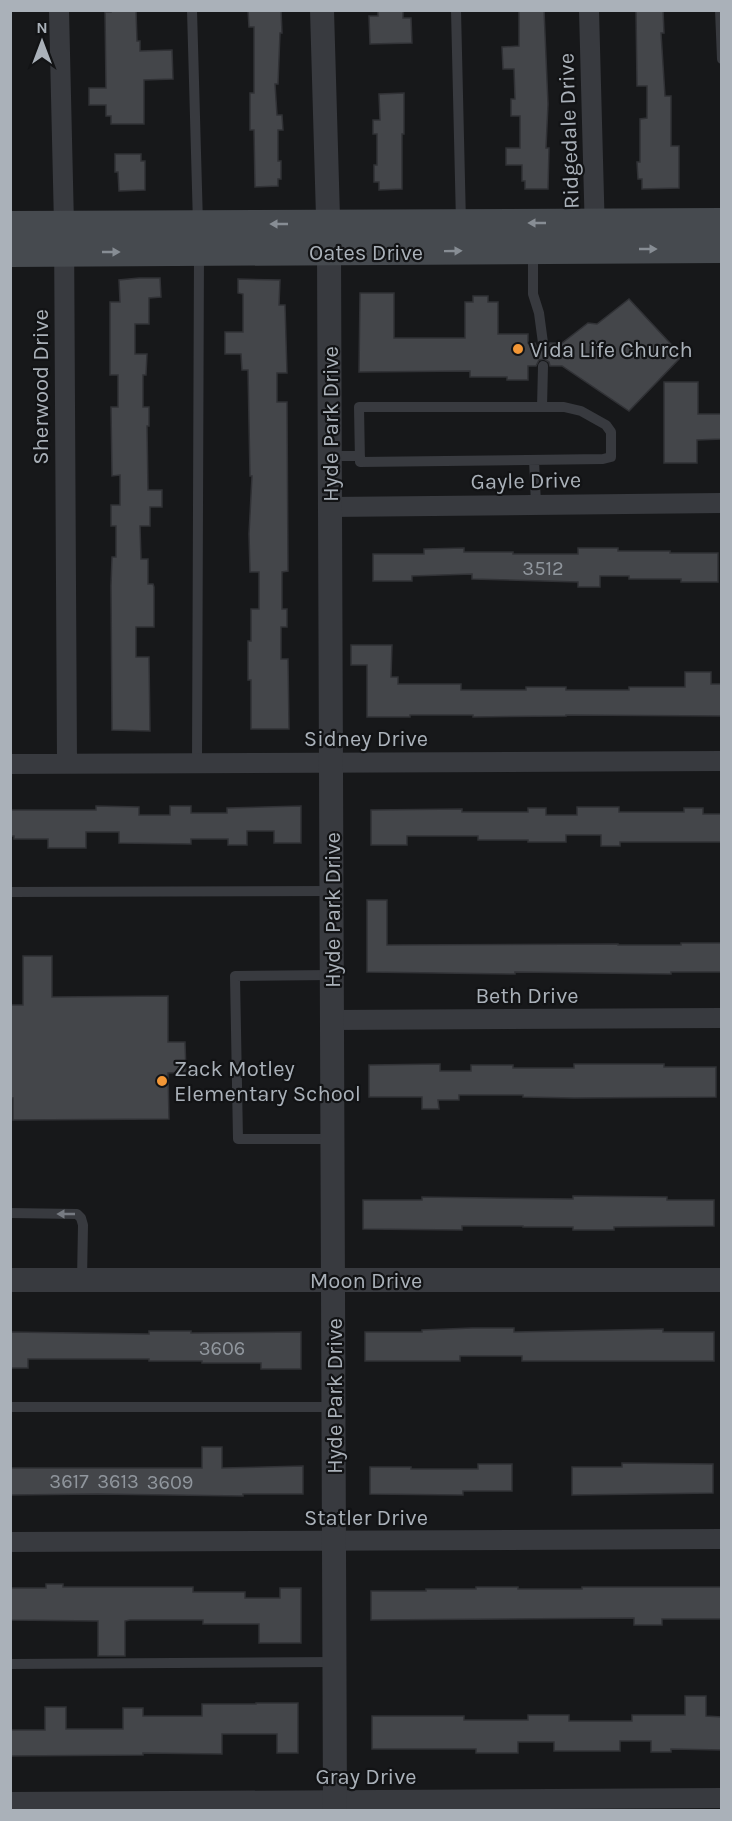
<svg xmlns="http://www.w3.org/2000/svg" width="732" height="1821" font-family="Karla,sans-serif">
  <rect width="100%" height="100%" fill="#17181a"/>
  <path fill="#44464a" stroke="#313236" stroke-width="1.5" d="M111,10H136L137,41H140V51L172,50L173,79L144,80V124H111V116H106V105H89V88H106L105,12H111Z
    M248,10H281L282,33H280L278,84H275L277,115H282L283,130H278V161H281V179H278V186L255,187L254,130H250V93H254V27H249Z
    M378,10H403V18H411L412,43L370,44L369,16H378Z
    M519,10H544L548,104L546,148H549L548,189H525V181H522V165H506V148H520V116H511V99H515L514,69H503L502,47L519,46Z
    M636,10H663L664,33H661L665,96H671V146H679V188L642,189V179H638L637,162H640V119L647,118V86H637Z
    M404,93V134H402V189L379,190V182H374V165H377V134H373V120H380L379,94Z
    M115,154H141V161H145V190L119,191L118,172H115Z
    M139,278H160L161,297L149,298V324H135V354H147L146,375H143V407H149V426H147L148,490H162V507H150V526H140L141,559H148V584H153L154,587V627H136V657H149L150,731L112,730L111,586L112,557H116V526H111V505H120V475L112,476L111,407H118V375H110V302H120L119,280Z
    M238,279L280,280L279,305H285L287,373H277V402H287L288,571L282,572V609H287V627H281V659H288L289,729H251V680H248V641H251V609H259V572H250L249,534L252,476H250L248,370H242L241,354H225V332H243V294L238,293Z
    M360,293H394V338H465V302H473V296H488V302H498V334H528V343H535L537,348L543,350L548,349L550,343H562L588,323L597,324L629,299L682,356L629,411L562,366H550L549,362L544,359L539,360L536,366H528V380H507V377H470V371L359,372Z
    M664,382H698V414H722V439L697,440V463H664Z
    M464,548V552H513V554H578V548H618V551H670V553H718V582H681V579H629V576H600V587H578V582L472,579V574L412,576V581H373V554H424V549Z
    M351,645H392L391,677H398V684H461V690H526V687H566V690H629V687H685V672H711V684H722V716L566,715V716L473,717V715H410V717H367V665H351Z
    M96,806L139,807V815H170V806H191V813H227V808L301,806V843H274V831H247V845H228V839H191V844L119,843V832H86V848H48V839H14V836H10V810H96Z
    M577,807H619V812H684V808H703V814H722V842H620V846H601V835H566V842H528V840H478V836H407V845H371V810L462,809V812H528V808H546V815H577Z
    M367,900H387V945L618,944V945H681V943H722V972H671V974L515,972V974L367,972Z
    M23,956H52V997L168,996V1042H185L186,1072L168,1073L169,1119L13,1120V1098H10V1005H23Z
    M440,1064V1071H471V1065H513V1068H574V1064H664V1067H716V1097L574,1098L523,1097V1095H459V1100H438L439,1109H422V1097H369V1065Z
    M573,1196L667,1197V1200H714V1226L614,1227V1230H573V1227H523V1226H462V1230L363,1229V1200H422V1197L573,1199Z
    M472,1328H514V1332L663,1329V1332H714V1361H522V1356H460V1361H365V1332H422V1330Z
    M149,1331H191V1333L301,1332V1369H261V1363H202V1361H149V1359H28V1368H10V1332L149,1334Z
    M202,1447H222V1468L303,1466V1494H243V1496L97,1494L10,1495V1468H202Z
    M622,1463L713,1464V1493L572,1495V1467H622Z
    M478,1464H512V1491H463V1495L370,1494V1467H411V1469H478Z
    M46,1584H63V1587H193V1592H245V1598H280V1588H301V1643H259V1624H203V1620H130L125,1621V1656H98V1621L10,1620V1588H46Z
    M476,1587H518V1589H582V1587H722V1619H662V1625H634V1618L371,1620V1591H426V1589H476Z
    M685,1696H706V1716L722,1717V1750L671,1749V1752H651V1741H620V1751H554V1742H518V1753H476V1749H372V1716H464V1720H528V1715H569V1721H632V1715H685Z
    M256,1703H298V1753H277V1734H222V1754L143,1753V1755L10,1756V1730H45V1707H66V1729H123V1708H143V1716H202V1704H256Z"/>
  <g fill="none" stroke-linecap="round" stroke-linejoin="round">
    <path stroke="#383a3f" stroke-width="10" d="M192,10L198,224
      M456,10L461,223
      M720,10L722,59
      M533,251V294L539,313L543,343
      M542,407H564L581,411L606,425L611,432V457L603,459L360,462L359,407H542L543,366
      M330,456H360
      M534,460L536,504
      M197,763L199,254
      M10,892L332,891
      M332,975L235,976L238,1139H333
      M10,1213L77,1214L81,1218L83,1225L82,1280
      M10,1407H333
      M10,1664L334,1662"/>
    <path stroke="#383a3f" stroke-width="20" d="M59,10L64,225L67,763
      M589,10L595,235
      M330,507L722,503
      M10,764L722,761
      M333,1020L722,1018
      M10,1542L722,1539
      M10,1802L722,1798"/>
    <path stroke="#383a3f" stroke-width="24" d="M322,10L329,252L335,1810
      M10,1280H722"/>
    <path stroke="#464a4f" stroke-width="28" d="M10,225L722,222
      M10,253L722,249"/>
  </g>
  <defs><path id="oneway-solid" d="M-6-.8H1V-3.2L6.5 0L1 3.2V.8H-6Z" transform="scale(1.5)"/></defs>
  <g fill="#878d94">
    <use href="#oneway-solid" transform="translate(537 223) rotate(180)"/>
    <use href="#oneway-solid" transform="translate(279 224) rotate(180)"/>
    <use href="#oneway-solid" transform="translate(648 249)"/>
    <use href="#oneway-solid" transform="translate(453 251) rotate(-1)"/>
    <use href="#oneway-solid" transform="translate(111 252)"/>
  </g>
  <use fill="#777b82" href="#oneway-solid" transform="translate(66 1214) rotate(-180)"/>
  <g fill="#f39736" stroke="#121315" stroke-width="2">
    <circle cx="518" cy="349" r="6"/>
    <circle cx="162" cy="1081" r="6"/>
  </g>
  <g text-anchor="middle" stroke-width="4.5" stroke-linejoin="round" paint-order="stroke">
    <g font-size="20" fill="#90969d">
      <text x="543" y="575">3512</text>
      <text x="222" y="1355">3606</text>
      <text x="69" y="1488">3617</text>
      <text x="118" y="1488">3613</text>
      <text x="170" y="1489">3609</text>
    </g>
    <g font-size="22" fill="#aab1b9" stroke="#121315">
      <text transform="translate(568 131) rotate(-92)" y="8">Ridgedale Drive</text>
      <text x="366" y="260">Oates Drive</text>
      <text transform="translate(40 387) rotate(-90)" y="8">Sherwood Drive</text>
      <text transform="translate(330 424) rotate(-90)" y="8">Hyde Park Drive</text>
      <text transform="translate(526 480) rotate(-1)" y="8">Gayle Drive</text>
      <text x="366" y="746">Sidney Drive</text>
      <text transform="translate(332 910) rotate(-90)" y="8">Hyde Park Drive</text>
      <text x="527" y="1003">Beth Drive</text>
      <text x="366" y="1288">Moon Drive</text>
      <text transform="translate(334 1396) rotate(-90)" y="8">Hyde Park Drive</text>
      <text x="366" y="1525">Statler Drive</text>
      <text x="366" y="1784">Gray Drive</text>
    </g>
    <g font-size="22" fill="#aab1b9" stroke="#121315" text-anchor="start">
      <text x="530" y="357">Vida Life Church</text>
      <text x="174" y="1076">Zack Motley<tspan x="174" dy="25">Elementary School</tspan></text>
    </g>
  </g>
  <rect width="732" height="1821" fill="none" stroke="#aab1b9" stroke-width="24"/>
  <g transform="translate(42 42)" stroke="#121315" stroke-width="4.5" paint-order="stroke">
  <path d="M0-4.5L10 22L0 15L-10 22Z" fill="#aab1b9"/>
  <text y="-9" font-size="16" font-weight="bold" text-anchor="middle" fill="#aab1b9">N</text>
  </g>
</svg>
